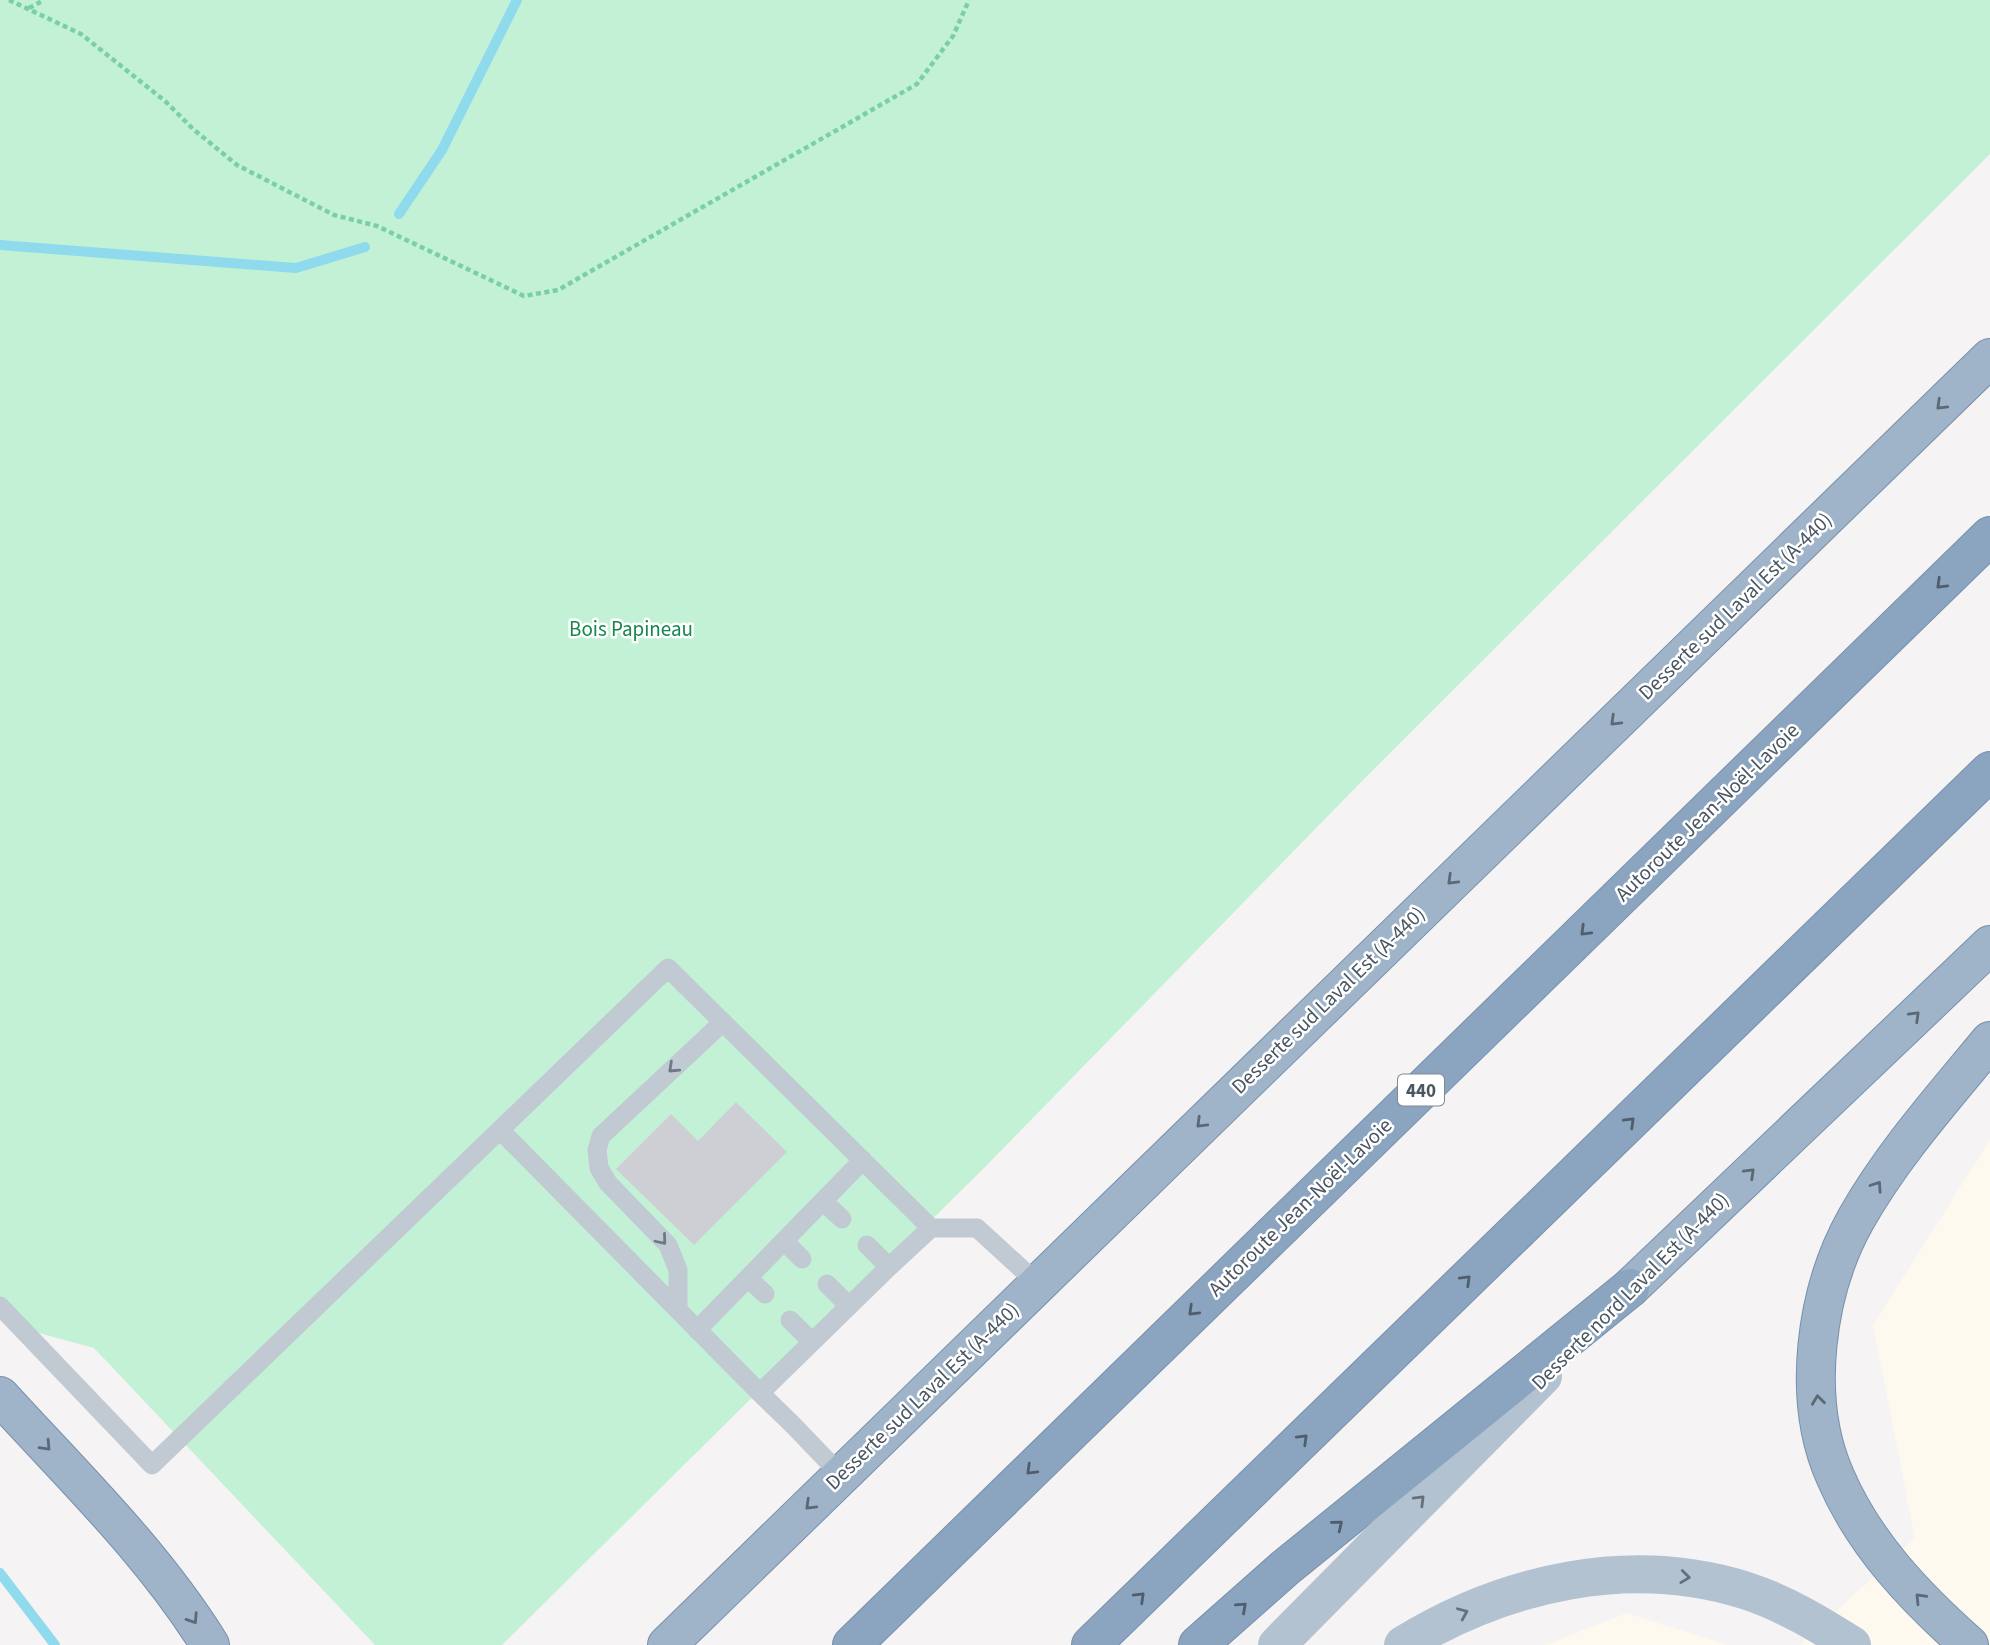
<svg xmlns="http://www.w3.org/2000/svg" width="1990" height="1645" font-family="'Source Sans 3',sans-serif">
  <rect width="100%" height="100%" fill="#f5f3f3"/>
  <path fill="#fdf9ef" d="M1990,1140V1645H1800L1915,1538L1873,1325Z
    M1627,1613L1727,1645H1545Z"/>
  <path fill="#c3f1d5" d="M0,0H1990V154L1363,780L982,1170L502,1645H375L94,1348L6,1324L0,1318Z"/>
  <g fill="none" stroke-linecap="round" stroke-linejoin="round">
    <path stroke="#90daee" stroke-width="10" d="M399,214L442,150L517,0
      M0,245L296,268L365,247
      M0,1573L55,1645"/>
  </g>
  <path fill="#cdcfd5" d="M736,1102L787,1152L694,1245L616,1169L671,1114L698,1141Z"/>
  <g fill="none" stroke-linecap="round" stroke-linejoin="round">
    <defs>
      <path id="trunk" d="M1630,1288L1990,945
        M0,1396C73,1476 153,1553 210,1645
        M667,1645L1990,358
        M1969,1645C1915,1597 1864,1544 1835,1476C1801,1399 1815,1292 1856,1219C1892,1155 1943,1098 1990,1041"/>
      <path id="motorway" d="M852,1645L1990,536
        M1091,1645L1990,771
        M1198,1645L1285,1568L1630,1288"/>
    </defs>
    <use href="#trunk" stroke="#7690ad" stroke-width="40"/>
    <use href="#motorway" stroke="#7690ad" stroke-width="40"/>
    <path stroke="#7ad0a6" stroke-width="4.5" stroke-dasharray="5 3.5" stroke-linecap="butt" d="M9,0L81,34L165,101L193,129L237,165L334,215L377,226L524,296L558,290L917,84L953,36L969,0
      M29,8L44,0"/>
    <path stroke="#c1cad2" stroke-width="19" d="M500,1130L760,1393L792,1424L841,1475
      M823,1201L842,1219
      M784,1241L802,1259
      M867,1245L889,1267
      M748,1278L765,1294
      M827,1284L849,1306
      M0,1306L152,1465L668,968L931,1228H977L1037,1283
      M678,1310V1270L668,1245L608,1183L599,1168L597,1150L601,1136L723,1022
      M790,1320L812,1342
      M697,1330L863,1160
      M760,1393L889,1267L931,1228"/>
    <path stroke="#b3c2d1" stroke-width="38" d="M1277,1645L1543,1376
      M1403,1645C1505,1582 1631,1554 1747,1591C1784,1603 1819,1624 1852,1645"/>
    <use href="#trunk" stroke="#9fb4c9" stroke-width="38"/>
    <use href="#motorway" stroke="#8ba5c1" stroke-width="38"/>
  </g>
  <defs><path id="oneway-chevron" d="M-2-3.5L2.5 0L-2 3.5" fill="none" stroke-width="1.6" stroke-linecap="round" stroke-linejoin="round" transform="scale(1.75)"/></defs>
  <g stroke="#5b6976">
    <use href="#oneway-chevron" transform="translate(1941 405) rotate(136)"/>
    <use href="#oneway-chevron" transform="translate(1615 721) rotate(136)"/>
    <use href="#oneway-chevron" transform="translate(1452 880) rotate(136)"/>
    <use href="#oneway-chevron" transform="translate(1915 1016) rotate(-44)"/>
    <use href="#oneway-chevron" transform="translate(1201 1123) rotate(136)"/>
    <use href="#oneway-chevron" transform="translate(1750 1173) rotate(-44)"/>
    <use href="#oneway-chevron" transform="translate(1877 1186) rotate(-56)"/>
    <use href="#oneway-chevron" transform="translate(1818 1400) rotate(-97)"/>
    <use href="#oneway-chevron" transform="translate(46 1446) rotate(47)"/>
    <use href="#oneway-chevron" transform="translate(810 1505) rotate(136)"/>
    <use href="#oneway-chevron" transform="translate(1920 1598) rotate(-134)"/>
    <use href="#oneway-chevron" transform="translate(193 1619) rotate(57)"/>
  </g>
  <g stroke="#505e6b">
    <use href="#oneway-chevron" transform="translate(1941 584) rotate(136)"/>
    <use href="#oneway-chevron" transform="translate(1585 931) rotate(136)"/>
    <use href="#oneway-chevron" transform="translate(1630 1122) rotate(-44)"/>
    <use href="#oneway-chevron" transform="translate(1466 1280) rotate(-44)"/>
    <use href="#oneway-chevron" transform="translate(1193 1311) rotate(136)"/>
    <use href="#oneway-chevron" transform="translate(1303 1439) rotate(-44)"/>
    <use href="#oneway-chevron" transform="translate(1031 1470) rotate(136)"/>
    <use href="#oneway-chevron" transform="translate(1338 1525) rotate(-39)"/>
    <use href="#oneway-chevron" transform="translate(1140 1597) rotate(-44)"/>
    <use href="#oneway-chevron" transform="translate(1242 1607) rotate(-42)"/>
  </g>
  <g stroke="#6e7983">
    <use href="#oneway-chevron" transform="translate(673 1068) rotate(137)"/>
    <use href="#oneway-chevron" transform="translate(662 1240) rotate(50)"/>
  </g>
  <g stroke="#64717d">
    <use href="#oneway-chevron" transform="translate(1420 1500) rotate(-45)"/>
    <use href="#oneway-chevron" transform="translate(1685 1577) rotate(7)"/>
    <use href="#oneway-chevron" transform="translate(1463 1613) rotate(-23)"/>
  </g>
  <g text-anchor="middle" stroke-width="5" stroke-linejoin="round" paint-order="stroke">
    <rect fill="#fff" stroke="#808990" stroke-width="2" x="1398" y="1074.5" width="46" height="31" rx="5"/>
    <g font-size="19" font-weight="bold" fill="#4a5661">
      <text x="1421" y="1097">440</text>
    </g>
    <g font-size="21" fill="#4a5661" stroke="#fff">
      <text transform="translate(1735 606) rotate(-44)" y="7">Desserte sud Laval Est (A-440)</text>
      <text transform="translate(1707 812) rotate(-44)" y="7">Autoroute Jean-Noël-Lavoie</text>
      <text transform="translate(1328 1000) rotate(-44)" y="7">Desserte sud Laval Est (A-440)</text>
      <text transform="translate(1300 1207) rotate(-44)" y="7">Autoroute Jean-Noël-Lavoie</text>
      <text transform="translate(1630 1291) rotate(-45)" y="7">Desserte nord Laval Est (A-440)</text>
      <text transform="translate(922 1396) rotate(-44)" y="7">Desserte sud Laval Est (A-440)</text>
    </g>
    <g font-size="21" fill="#17864f" stroke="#fff">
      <text x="631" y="636">Bois Papineau</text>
    </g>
  </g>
</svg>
